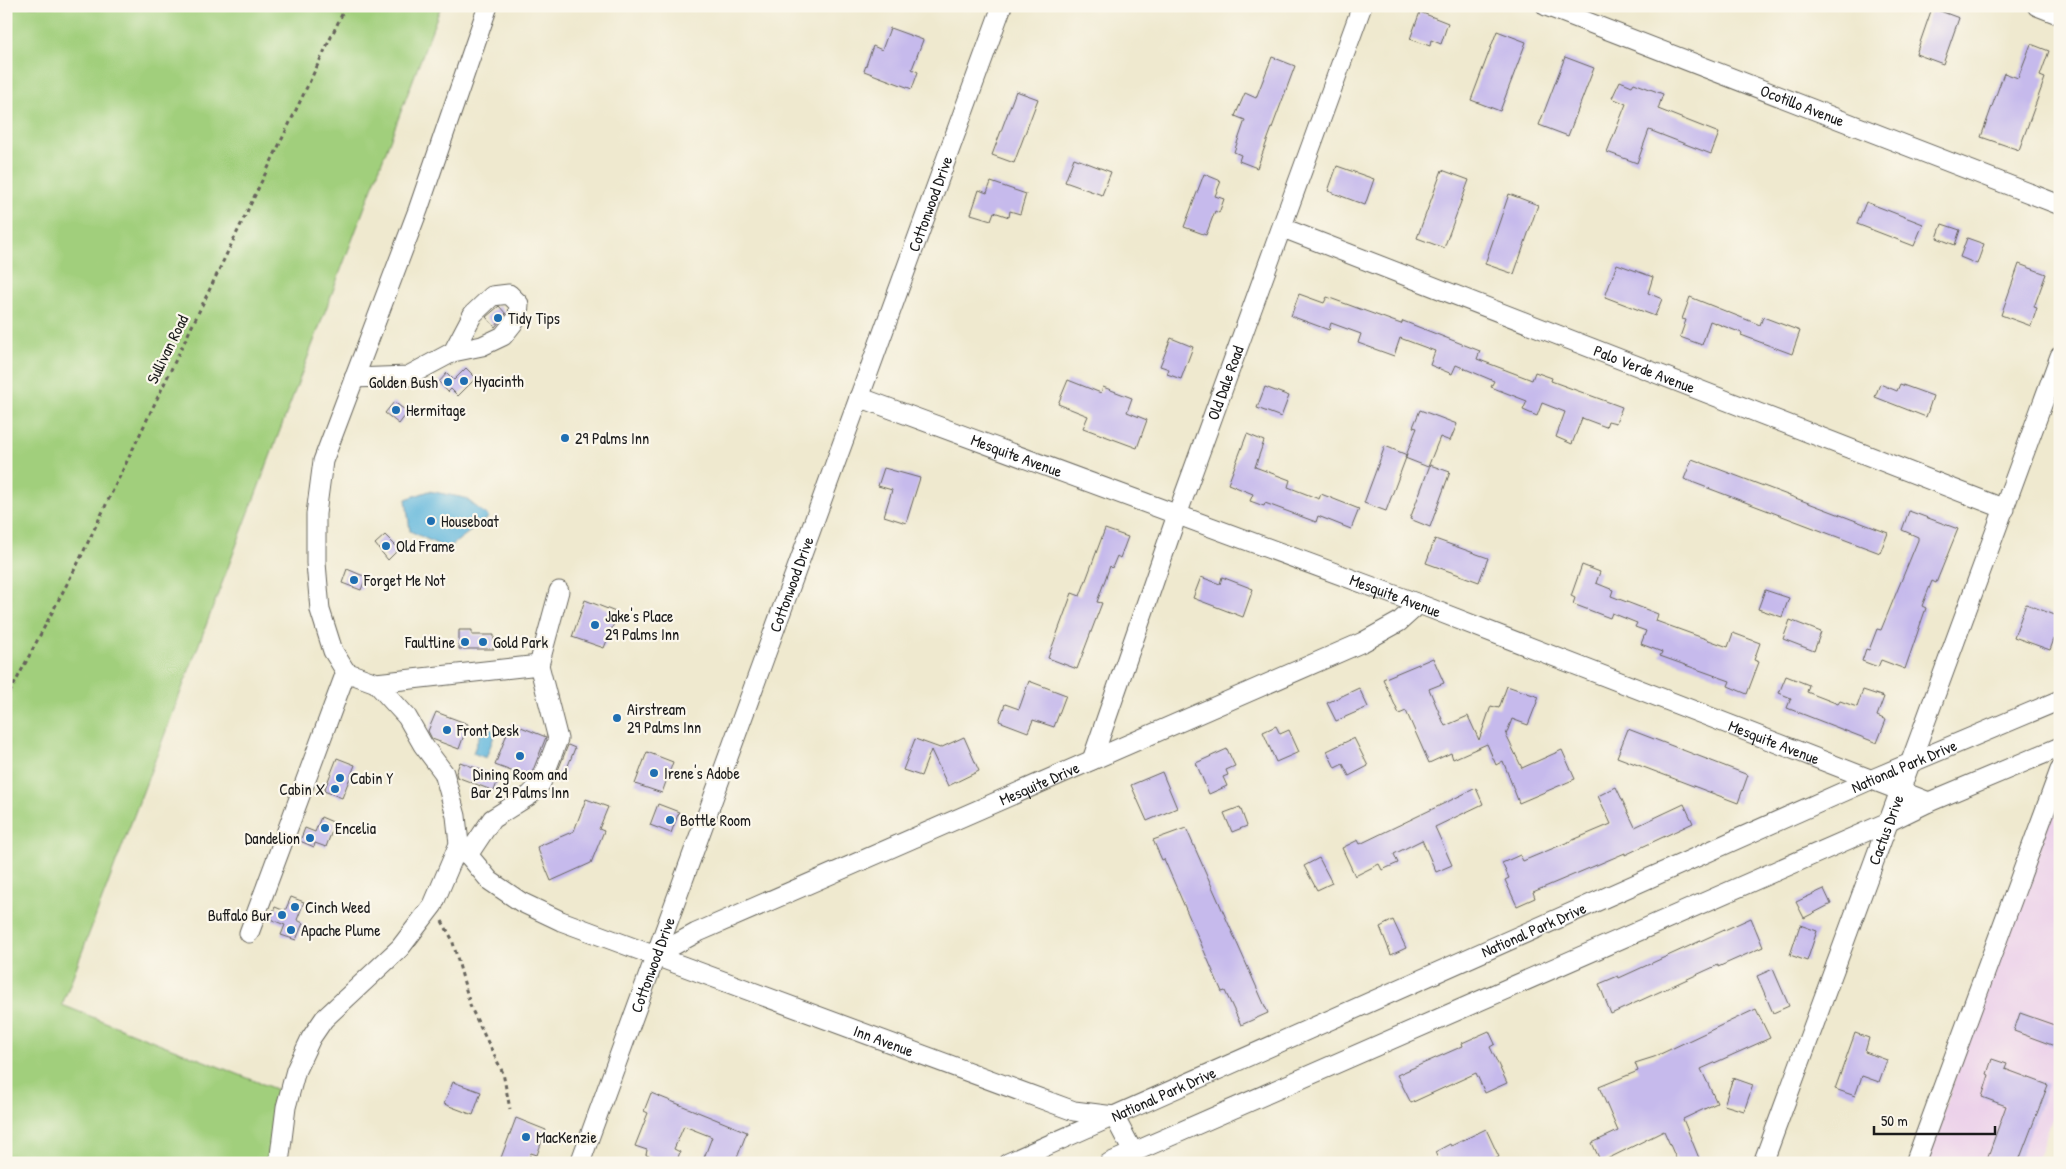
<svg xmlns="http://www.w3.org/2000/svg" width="2066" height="1169" font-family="'Patrick Hand',sans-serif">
  <rect width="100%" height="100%" fill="#fbf7ec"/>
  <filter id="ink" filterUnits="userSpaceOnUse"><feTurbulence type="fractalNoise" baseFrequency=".02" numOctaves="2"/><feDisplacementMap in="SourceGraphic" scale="10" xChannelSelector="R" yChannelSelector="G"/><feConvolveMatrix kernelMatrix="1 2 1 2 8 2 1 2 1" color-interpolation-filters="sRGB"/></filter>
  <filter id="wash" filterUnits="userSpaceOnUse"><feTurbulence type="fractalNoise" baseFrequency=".0096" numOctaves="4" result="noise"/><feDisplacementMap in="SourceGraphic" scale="20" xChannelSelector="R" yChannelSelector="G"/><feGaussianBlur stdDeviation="1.12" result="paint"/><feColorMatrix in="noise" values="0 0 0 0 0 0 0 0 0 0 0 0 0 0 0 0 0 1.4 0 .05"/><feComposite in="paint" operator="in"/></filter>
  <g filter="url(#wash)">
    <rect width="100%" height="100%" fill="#efe9cf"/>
    <path fill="#ecd1ea" d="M2060,790V1097L2036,1163H1924Z"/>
    <path fill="#a1cf7c" stroke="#5e764c" d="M6,6H441L62,1005L278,1090L276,1163H6Z"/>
    <path fill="#5fb6dc" stroke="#3e697c" d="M429,491L465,498L489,517L447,549L410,531L406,499Z
      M483,726L496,731L486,758L473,753Z"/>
    <g id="blocks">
      <path fill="#c6baec" d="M1932,8L1959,18L1943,64L1916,54Z
        M1420,12L1448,23L1441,44L1431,40L1430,46L1410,39Z
        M890,28L923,40L912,69L918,72L912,89L864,71L873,46L882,50Z
        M1497,31L1526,42L1500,111L1471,100Z
        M2031,44L2049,51L2040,76L2045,78L2019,150L1981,137L2004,73L2018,78Z
        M1272,57L1295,66L1257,168L1239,161L1241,155L1234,152L1245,120L1235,116L1245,93L1256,98Z
        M1565,57L1594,68L1568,136L1539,125Z
        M1620,81L1632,86L1634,83L1663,94L1658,109L1719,133L1711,154L1649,130L1637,163L1607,152L1626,104L1612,98Z
        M1016,91L1038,99L1014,163L992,155Z
        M1074,158L1111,172L1102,195L1065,182Z
        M1337,166L1374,179L1365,205L1328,191Z
        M1442,170L1469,180L1444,248L1417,238Z
        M1204,174L1221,181L1215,196L1224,199L1219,213L1215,211L1206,235L1184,227Z
        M991,182L1026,194L1020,214L1010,211L1009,217L994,212L991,220L971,214L979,190L987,193Z
        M1509,194L1538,205L1514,274L1485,264Z
        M1866,202L1923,224L1914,246L1857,224Z
        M1942,224L1960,230L1955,245L1937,238Z
        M1967,238L1984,244L1977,264L1960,257Z
        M1617,264L1653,277L1648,293L1662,299L1655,316L1605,297Z
        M2019,264L2046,274L2034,307L2037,308L2031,326L2001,315Z
        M1299,294L1324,303L1327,297L1401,324L1403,321L1480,351L1477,359L1532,380L1535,372L1552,378L1551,381L1622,407L1616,423L1608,421L1606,427L1582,418L1572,444L1556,437L1565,412L1542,403L1537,416L1523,410L1527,401L1491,387L1494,381L1456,365L1452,374L1430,365L1435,351L1400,338L1394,356L1358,343L1361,334L1331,323L1329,330L1291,316Z
        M1690,297L1760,325L1763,317L1800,331L1792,354L1741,335L1742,333L1710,321L1702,345L1680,337L1686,320L1682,319Z
        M499,306L506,314L495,327L486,317Z
        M1171,338L1193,347L1181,379L1167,374L1169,369L1160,366Z
        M466,368L476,378L458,396L451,389L448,392L439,382L447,373L454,380Z
        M1068,380L1101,393L1103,387L1132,398L1127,412L1147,420L1137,448L1083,428L1088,416L1058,404Z
        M1880,384L1897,391L1900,384L1933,396L1926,417L1875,397Z
        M1265,387L1289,396L1281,417L1257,408Z
        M394,402L408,412L399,424L385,413Z
        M1420,410L1457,424L1450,441L1440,437L1428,467L1405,458L1417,428L1413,427Z
        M1247,434L1264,441L1255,467L1290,480L1288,487L1319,499L1321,494L1359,509L1351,529L1318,516L1316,522L1265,503L1264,506L1250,501L1253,494L1228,484Z
        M1385,446L1407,455L1386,511L1364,503Z
        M1692,459L1888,533L1880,553L1684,479Z
        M1430,465L1450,472L1430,527L1410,519Z
        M884,468L920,478L906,523L884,516L892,490L878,486Z
        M1909,511L1958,529L1936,583L1932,581L1922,606L1926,608L1905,669L1881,660L1878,667L1862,661L1866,649L1869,650L1877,629L1881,630L1918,540V537L1902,530Z
        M1105,529L1128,537L1120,558L1117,556L1112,568L1110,566L1097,602L1102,603L1077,669L1048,658L1072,593L1080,596Z
        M385,535L399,549L388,560L375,544Z
        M1435,539L1488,558L1479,582L1426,563Z
        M1582,565L1600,572L1596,583L1613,590L1611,596L1658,614L1656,621L1728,647L1733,633L1760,643L1754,660L1759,662L1747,694L1728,686L1730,681L1660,656L1662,652L1641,644L1646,631L1635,627L1637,623L1612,613L1610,618L1573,604L1575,598L1571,596Z
        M347,569L366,577L361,590L342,583Z
        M1201,577L1220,584L1222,577L1253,589L1243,617L1193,598Z
        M1765,590L1789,598L1782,617L1758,609Z
        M585,600L618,613L604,648L572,637Z
        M2026,604L2060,617V641L2054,639L2050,650L2014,637Z
        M1790,620L1821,632L1814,651L1783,639Z
        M459,630H472V635H494V649H459Z
        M1433,658L1444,683L1429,689L1445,726L1468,716L1479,740L1491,706L1499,708L1507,686L1539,697L1528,725L1512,719L1506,735L1522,768L1562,750L1575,779L1519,803L1503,761L1496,765L1487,744L1453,759L1451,753L1429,763L1406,711L1399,714L1383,679Z
        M1786,676L1809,685L1807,692L1838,704L1840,701L1857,707L1863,690L1884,697L1877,716L1886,720L1877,743L1787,708L1791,698L1779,693Z
        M1029,681L1066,695L1054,727L1033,720L1028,732L999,721L1005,704L1019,709Z
        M1359,688L1368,707L1336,721L1327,703Z
        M436,712L468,724L459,749L432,739L428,731Z
        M511,723L546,737L530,778L495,765Z
        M1276,726L1280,734L1289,730L1299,752L1276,762L1263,732Z
        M1628,729L1748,775L1738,803L1617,757Z
        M964,737L979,771L948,786L931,750L921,776L903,770L915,739L940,748Z
        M1354,738L1368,766L1349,776L1343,764L1335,768L1327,751Z
        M568,745L575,748L562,781L555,778Z
        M1227,749L1235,766L1226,770L1228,775L1223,777L1227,786L1209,794L1196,763Z
        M647,752L673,762L662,793L635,784Z
        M337,758L355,765L342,798L324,791Z
        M460,762L499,777L494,791L457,777L456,773Z
        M1162,772L1177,808L1147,821L1131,785Z
        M1616,787L1635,827L1684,804L1693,823L1625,855V853L1533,892L1535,898L1517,906L1505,880L1509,878L1502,863L1520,855L1523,861L1611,824L1598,796Z
        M1476,788L1483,804L1435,827L1452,865L1436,872L1422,840L1394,854L1398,863L1382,870L1379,864L1355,876L1342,848L1358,840L1360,844Z
        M586,799L608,807L599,829L604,831L591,863L551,881L537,847L574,831Z
        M658,804L679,812L671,833L650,825Z
        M1240,807L1247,826L1232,832L1224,813Z
        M321,817L335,823L326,847L315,843L314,847L300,841L305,828L315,832Z
        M1186,828L1268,1013L1241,1025L1225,991L1222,992L1164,859L1162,860L1153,840Z
        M1319,858L1332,883L1317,890L1304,866Z
        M1824,889L1831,904L1804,918L1796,902Z
        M291,897L304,902L297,920L303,923L296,940L281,935L285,925L270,919L275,907L285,911Z
        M1751,918L1763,947L1718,967V965L1611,1014L1599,984L1618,976L1619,978Z
        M1393,920L1406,948L1391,955L1380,927Z
        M1800,925L1817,931L1807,961L1790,955Z
        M1773,969L1789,1006L1773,1013L1757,976Z
        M1756,1009L1770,1038L1701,1069L1717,1103L1683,1119L1701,1163H1678L1664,1131L1601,1162L1592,1143L1618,1131L1599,1087L1638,1071L1635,1063L1654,1057Z
        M2020,1013L2060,1027V1048L2014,1031Z
        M1489,1031L1495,1044L1490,1047L1507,1083L1485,1093L1476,1073L1411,1103L1397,1075L1463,1046L1462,1043Z
        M1855,1033L1869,1038L1865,1052L1887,1060L1879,1082L1862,1076L1855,1096L1835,1089Z
        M1992,1059L2007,1064L2005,1069L2048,1085L2018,1163H1997L1987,1159L2006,1106L1982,1097L1989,1075L1987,1074Z
        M1733,1078L1753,1085L1744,1111L1724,1105Z
        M453,1082L481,1092L473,1115L444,1104Z
        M651,1093L747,1132L735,1163H702L712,1137L684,1126L674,1149L680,1152L676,1163H666L646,1155L647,1150L635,1146L648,1113L644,1111Z
        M516,1118L546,1130L537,1155L531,1153L527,1163H499Z
        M1486,1129L1499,1157L1487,1163H1440L1435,1152L1450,1144L1451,1146Z"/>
    </g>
  </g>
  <g filter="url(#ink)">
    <use href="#blocks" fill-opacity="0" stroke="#66645b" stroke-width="1"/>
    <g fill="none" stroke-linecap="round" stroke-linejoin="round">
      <defs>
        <g id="minor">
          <path id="s1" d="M1546,6L2060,205"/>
          <path d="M2037,6L2060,15"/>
          <path id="s2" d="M1283,228L2005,509"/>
          <path d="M354,378L408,376L453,352L482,346L503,336L518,317L519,304L509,294L492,296L473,314L453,352"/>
          <path id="s3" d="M859,397L1419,604L1929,802"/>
          <path d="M539,665L559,591"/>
          <path d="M376,683L539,665L558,739L541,783L530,795L492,819L468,855"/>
          <path id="s4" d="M1092,760L1177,515L1362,6"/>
          <path id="s5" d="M459,844L490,881L521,902L561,921L1074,1111L1114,1116L1133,1152"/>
          <path d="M249,933L346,672"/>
          <path id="s6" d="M656,955L696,933L1363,642L1399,622L1419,604"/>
          <path d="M279,1163L286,1107L296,1070L311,1038L324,1019L400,948L433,905L459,844L456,816L444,773L423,745L407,717L376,683L346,672L333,651L320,610L316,563V514L323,461L418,210L488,6"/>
          <path id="s7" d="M580,1163L1002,6"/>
          <path id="s8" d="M1008,1163L1870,780L2060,700"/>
          <path d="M1109,1163L1888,822L1929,802L2060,747"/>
          <path id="s9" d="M1763,1163L2060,356"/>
          <path d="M1915,1163L2060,770"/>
        </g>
      </defs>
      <use href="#minor" stroke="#66645b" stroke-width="21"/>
      <path stroke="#66645b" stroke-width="3" stroke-dasharray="4 4" stroke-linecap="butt" d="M6,700L78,563L346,6
        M442,921L452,939L471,1008L503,1073L510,1109"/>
      <use href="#minor" stroke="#fff" stroke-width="19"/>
    </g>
  </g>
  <g fill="#1f6fb2" stroke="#fbf7ec" stroke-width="2">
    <circle cx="498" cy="318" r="5"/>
    <circle cx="464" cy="381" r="5"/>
    <circle cx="448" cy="382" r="5"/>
    <circle cx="396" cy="410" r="5"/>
    <circle cx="565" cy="438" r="5"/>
    <circle cx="431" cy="521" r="5"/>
    <circle cx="386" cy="546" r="5"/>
    <circle cx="354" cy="580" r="5"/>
    <circle cx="595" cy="625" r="5"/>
    <circle cx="465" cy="642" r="5"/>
    <circle cx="483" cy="642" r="5"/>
    <circle cx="617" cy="718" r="5"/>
    <circle cx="447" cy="730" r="5"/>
    <circle cx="520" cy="756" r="5"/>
    <circle cx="654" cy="773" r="5"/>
    <circle cx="340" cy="778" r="5"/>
    <circle cx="335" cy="789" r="5"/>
    <circle cx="670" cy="820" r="5"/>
    <circle cx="325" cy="828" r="5"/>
    <circle cx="310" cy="838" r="5"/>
    <circle cx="295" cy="907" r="5"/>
    <circle cx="282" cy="915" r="5"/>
    <circle cx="291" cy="930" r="5"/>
    <circle cx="526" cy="1137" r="5"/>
  </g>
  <g text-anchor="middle" stroke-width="4.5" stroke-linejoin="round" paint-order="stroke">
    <g font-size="16" fill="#1c1c1c" stroke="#fbf7ec">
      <text dy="6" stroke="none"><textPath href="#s1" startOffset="275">Ocotillo Avenue</textPath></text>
      <text dy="6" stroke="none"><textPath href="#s7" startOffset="1021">Cottonwood Drive</textPath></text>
      <text transform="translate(167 349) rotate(-64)" y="6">Sullivan Road</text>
      <text dy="6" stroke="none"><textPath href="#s2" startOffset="388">Palo Verde Avenue</textPath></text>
      <text dy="6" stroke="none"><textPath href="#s4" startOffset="400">Old Dale Road</textPath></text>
      <text dy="6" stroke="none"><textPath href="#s3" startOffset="168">Mesquite Avenue</textPath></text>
      <text dy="6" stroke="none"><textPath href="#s7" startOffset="616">Cottonwood Drive</textPath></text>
      <text dy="6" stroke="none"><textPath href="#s3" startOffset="572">Mesquite Avenue</textPath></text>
      <text dy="6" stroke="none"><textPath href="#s3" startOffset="978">Mesquite Avenue</textPath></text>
      <text dy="6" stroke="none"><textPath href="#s8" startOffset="980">National Park Drive</textPath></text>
      <text dy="6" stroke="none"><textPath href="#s6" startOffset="420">Mesquite Drive</textPath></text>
      <text dy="6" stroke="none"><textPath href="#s9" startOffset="355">Cactus Drive</textPath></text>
      <text dy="6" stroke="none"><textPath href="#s8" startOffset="575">National Park Drive</textPath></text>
      <text dy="6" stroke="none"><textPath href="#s7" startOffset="211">Cottonwood Drive</textPath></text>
      <text dy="6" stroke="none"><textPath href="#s5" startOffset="474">Inn Avenue</textPath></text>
      <text dy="6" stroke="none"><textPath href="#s8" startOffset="170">National Park Drive</textPath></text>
    </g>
    <g font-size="16" fill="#1c1c1c" stroke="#fbf7ec" text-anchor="start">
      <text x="508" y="324">Tidy Tips</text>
      <text x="474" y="387">Hyacinth</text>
      <text x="438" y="388" text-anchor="end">Golden Bush</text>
      <text x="406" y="416">Hermitage</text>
      <text x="575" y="444">29 Palms Inn</text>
      <text x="441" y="527">Houseboat</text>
      <text x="396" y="552">Old Frame</text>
      <text x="364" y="586">Forget Me Not</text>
      <text x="605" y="622">Jake's Place<tspan x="605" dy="18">29 Palms Inn</tspan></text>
      <text x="455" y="648" text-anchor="end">Faultline</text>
      <text x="493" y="648">Gold Park</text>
      <text x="627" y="715">Airstream<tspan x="627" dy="18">29 Palms Inn</tspan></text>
      <text x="457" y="736">Front Desk</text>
      <text x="664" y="779">Irene's Adobe</text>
      <text x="520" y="780" text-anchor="middle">Dining Room and<tspan x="520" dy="18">Bar 29 Palms Inn</tspan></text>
      <text x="350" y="784">Cabin Y</text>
      <text x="325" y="795" text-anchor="end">Cabin X</text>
      <text x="680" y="826">Bottle Room</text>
      <text x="335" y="834">Encelia</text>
      <text x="300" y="844" text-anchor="end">Dandelion</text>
      <text x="305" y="913">Cinch Weed</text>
      <text x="272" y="921" text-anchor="end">Buffalo Bur</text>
      <text x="301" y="936">Apache Plume</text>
      <text x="536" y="1143">MacKenzie</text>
    </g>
  </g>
  <rect width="2066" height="1169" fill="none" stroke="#fbf7ec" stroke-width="25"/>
  <path d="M1874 1126v8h121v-8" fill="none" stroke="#1c1c1c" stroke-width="2.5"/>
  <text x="1881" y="1126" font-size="15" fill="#1c1c1c" stroke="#fbf7ec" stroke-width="4" paint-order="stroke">50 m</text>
</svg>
